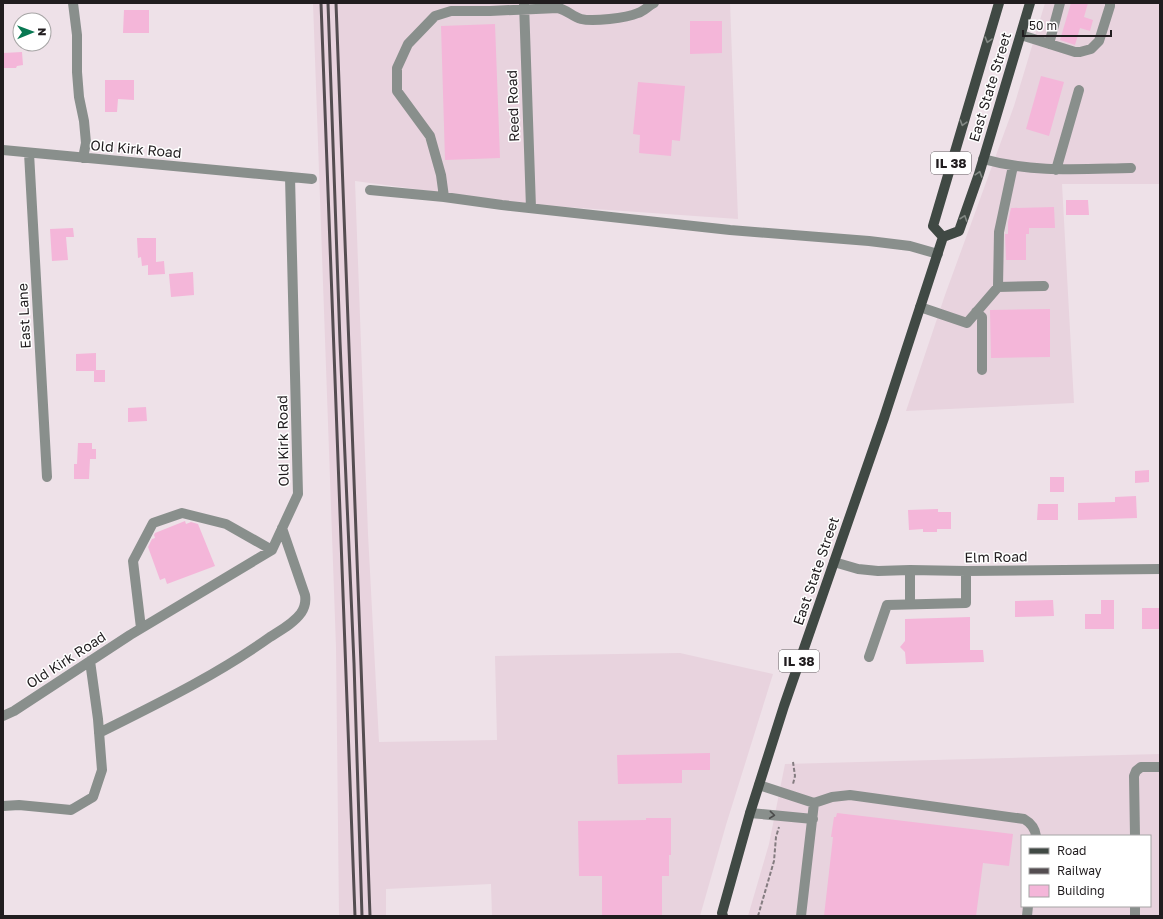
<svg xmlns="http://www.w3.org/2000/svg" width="1163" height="919" font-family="'Golos Text',sans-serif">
  <rect width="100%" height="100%" fill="#eee1e8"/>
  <path fill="#e8d3de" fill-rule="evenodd" d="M313,3H730L738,219L537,205L355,181L368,534L379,742L497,740L495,656L680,653L773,674L726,825L700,916H492L491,884L386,889V916H339L336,647Z
    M1045,3H1160V184H1062L1074,403L906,411L945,295L1014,106Z
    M1160,754V916H748L769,844L785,764ZM1022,836H1150V906H1022Z"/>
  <path fill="#f4b6d9" d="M1071,3H1088L1084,17L1093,20L1090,31L1080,28L1075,45L1060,40Z
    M124,10H149V33H123Z
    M690,21H722V53L690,54Z
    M495,24L500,158L445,160L441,26Z
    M22,52L23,65L17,66L16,68H3V53Z
    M1041,76L1064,82L1049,136L1026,129Z
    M105,80H134V100L118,99L117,112H105Z
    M638,82L685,86L680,141L672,140L671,156L639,153L640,135L633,134Z
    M1066,200H1088L1089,215H1066Z
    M1054,207L1055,228H1029V234H1026V260H1006L1005,234H1008V222L1011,208Z
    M73,228L74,237H66L68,260L52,261L50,229Z
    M137,238H156V262L164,261L165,274L148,275V265L142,266L141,257L138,258Z
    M193,272L194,295L171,297L169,274Z
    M1050,309V357L991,358L990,310Z
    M96,353V370H105V382H94V371H76V354Z
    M146,407L147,421L128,422V408Z
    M78,443H92V449H96V459H90L89,479H74V464H77Z
    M1149,470V482L1135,483V471Z
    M1050,477H1064V492H1050Z
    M1136,496L1137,518L1078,520V503L1115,502V497Z
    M1038,504H1058V520H1037Z
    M938,509V512H951V529H937V532H923V529L909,530L908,510Z
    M185,521L186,524L191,522L198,524L215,566L167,584L165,578L160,580L148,547L152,539L155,538L154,535L155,533Z
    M1053,600L1054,616L1015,617V601Z
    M1101,600H1114V629H1085V614H1101Z
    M1142,608H1160V629H1142Z
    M970,617V650H983L984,662L906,664L905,652L900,647L905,641V619Z
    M710,753V770H682V783L618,784L617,755Z
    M837,813L1013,834L1009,866L983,863L976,916H824L833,837H831L834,817H836Z
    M646,818H671V855H669V876H662V916H602V876H579L578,821L646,820Z"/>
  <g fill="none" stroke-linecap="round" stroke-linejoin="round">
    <path stroke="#847c80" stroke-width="2" stroke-dasharray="4 2" stroke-linecap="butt" d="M793,762L795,776L793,784
      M758,916L774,861L776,837L779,827"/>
    <path stroke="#898f8c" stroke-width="10" d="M73,3L77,35V72L79,97L84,121L86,143L83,158
      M524,3L531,208
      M1021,35L1075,52H1080L1091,49L1099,41L1110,6V3
      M1049,44L1060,3
      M3,150L312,179
      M29,153L47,477
      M983,159C1033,173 1080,169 1131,168
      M1056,170L1079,90
      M370,190L444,197L502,205L730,230L869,241L910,246L938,254
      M444,197L441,175L430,136L397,91V68L408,44L435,16L451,11H490L558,8C567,10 573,17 581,19C593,22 626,18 638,13C644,11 648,6 654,3
      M998,287L999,232L1013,166
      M920,307L967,323L998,287L1044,286
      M976,312L982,317V370
      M834,562L858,569L878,571L910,570L966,571L1160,569
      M910,570V604
      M141,628L133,561L153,523L182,513L226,524L272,550
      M869,657L887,605L966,603V571
      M3,716L14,711L130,635L272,550L298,494L290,177
      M99,733C157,704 217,675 270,637C281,630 294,623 301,613C305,607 306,601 305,595L282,528
      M759,785L814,803L832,797L850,795L1024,819C1031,823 1035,828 1036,836
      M3,806L19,805L71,810L93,797L102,770L98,719L90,661
      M750,813L813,819
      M1135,836L1134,776L1136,771L1141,767H1160
      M1135,906V916
      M801,916L814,803
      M1027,916L1028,906"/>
    <path stroke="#404944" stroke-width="10" d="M943,237L959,231L979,174L1030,3
      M943,237L933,226L999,3
      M723,916L722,913L750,813L784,706L884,418L943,237"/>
    <path stroke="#544d51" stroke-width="3" d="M321,3L355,916
      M328,3L340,342L354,663L362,916
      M336,3L361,665L370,916"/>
  </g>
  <defs><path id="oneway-chevron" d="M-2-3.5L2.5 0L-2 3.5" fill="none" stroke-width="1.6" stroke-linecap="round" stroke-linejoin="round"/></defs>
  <g stroke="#838985">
    <use href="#oneway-chevron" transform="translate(988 40) rotate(106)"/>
    <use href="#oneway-chevron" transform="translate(963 123) rotate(107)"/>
    <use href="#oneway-chevron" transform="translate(979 174) rotate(-73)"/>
    <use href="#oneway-chevron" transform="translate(964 218) rotate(-71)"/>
  </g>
  <use stroke="#4b4b4b" href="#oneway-chevron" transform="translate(772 815) rotate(6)"/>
  <g text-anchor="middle" stroke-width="3" stroke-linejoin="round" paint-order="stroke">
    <g fill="#fff" stroke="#646162" stroke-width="1">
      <rect x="931" y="152" width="40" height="22" rx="3"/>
      <rect x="779" y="650" width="40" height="22" rx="3"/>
    </g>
    <g font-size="13" font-weight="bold" fill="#211d1f">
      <text x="951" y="168">IL 38</text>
      <text x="799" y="666">IL 38</text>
    </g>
    <g font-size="14" fill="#211d1f" stroke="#fff">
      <text transform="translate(990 87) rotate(-73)" y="5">East State Street</text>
      <text transform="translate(513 106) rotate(-92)" y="5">Reed Road</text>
      <text transform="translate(136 149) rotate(5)" y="5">Old Kirk Road</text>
      <text transform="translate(24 316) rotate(-93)" y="5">East Lane</text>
      <text transform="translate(283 441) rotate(-91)" y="5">Old Kirk Road</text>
      <text transform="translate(996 557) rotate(-1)" y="5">Elm Road</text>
      <text transform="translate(816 571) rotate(-71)" y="5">East State Street</text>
      <text transform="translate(66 660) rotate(-33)" y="5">Old Kirk Road</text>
    </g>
  </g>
  <rect width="1163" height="919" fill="none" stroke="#211d1f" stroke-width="8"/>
  <rect x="1021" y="835" width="130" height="72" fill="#ffffff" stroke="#a6a5a5"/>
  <rect x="1029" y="848" width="20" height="6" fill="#404944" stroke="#a6a5a5"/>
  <text x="1057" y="855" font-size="12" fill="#211d1f">Road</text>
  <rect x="1029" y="868" width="20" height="6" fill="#544d51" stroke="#a6a5a5"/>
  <text x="1057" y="875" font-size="12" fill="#211d1f">Railway</text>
  <rect x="1029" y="885" width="20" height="12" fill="#f4b6d9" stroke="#a6a5a5"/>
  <text x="1057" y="895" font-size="12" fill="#211d1f">Building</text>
  <g transform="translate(32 32) rotate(89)"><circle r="19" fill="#ffffff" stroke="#a6a5a5"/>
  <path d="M0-3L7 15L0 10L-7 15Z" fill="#087852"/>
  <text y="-6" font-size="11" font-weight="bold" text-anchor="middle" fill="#211d1f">N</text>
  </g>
  <path d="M1023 30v6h88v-6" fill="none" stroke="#211d1f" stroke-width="2"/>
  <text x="1029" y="30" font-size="12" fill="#211d1f" stroke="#ffffff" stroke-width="3" paint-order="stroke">50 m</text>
</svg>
